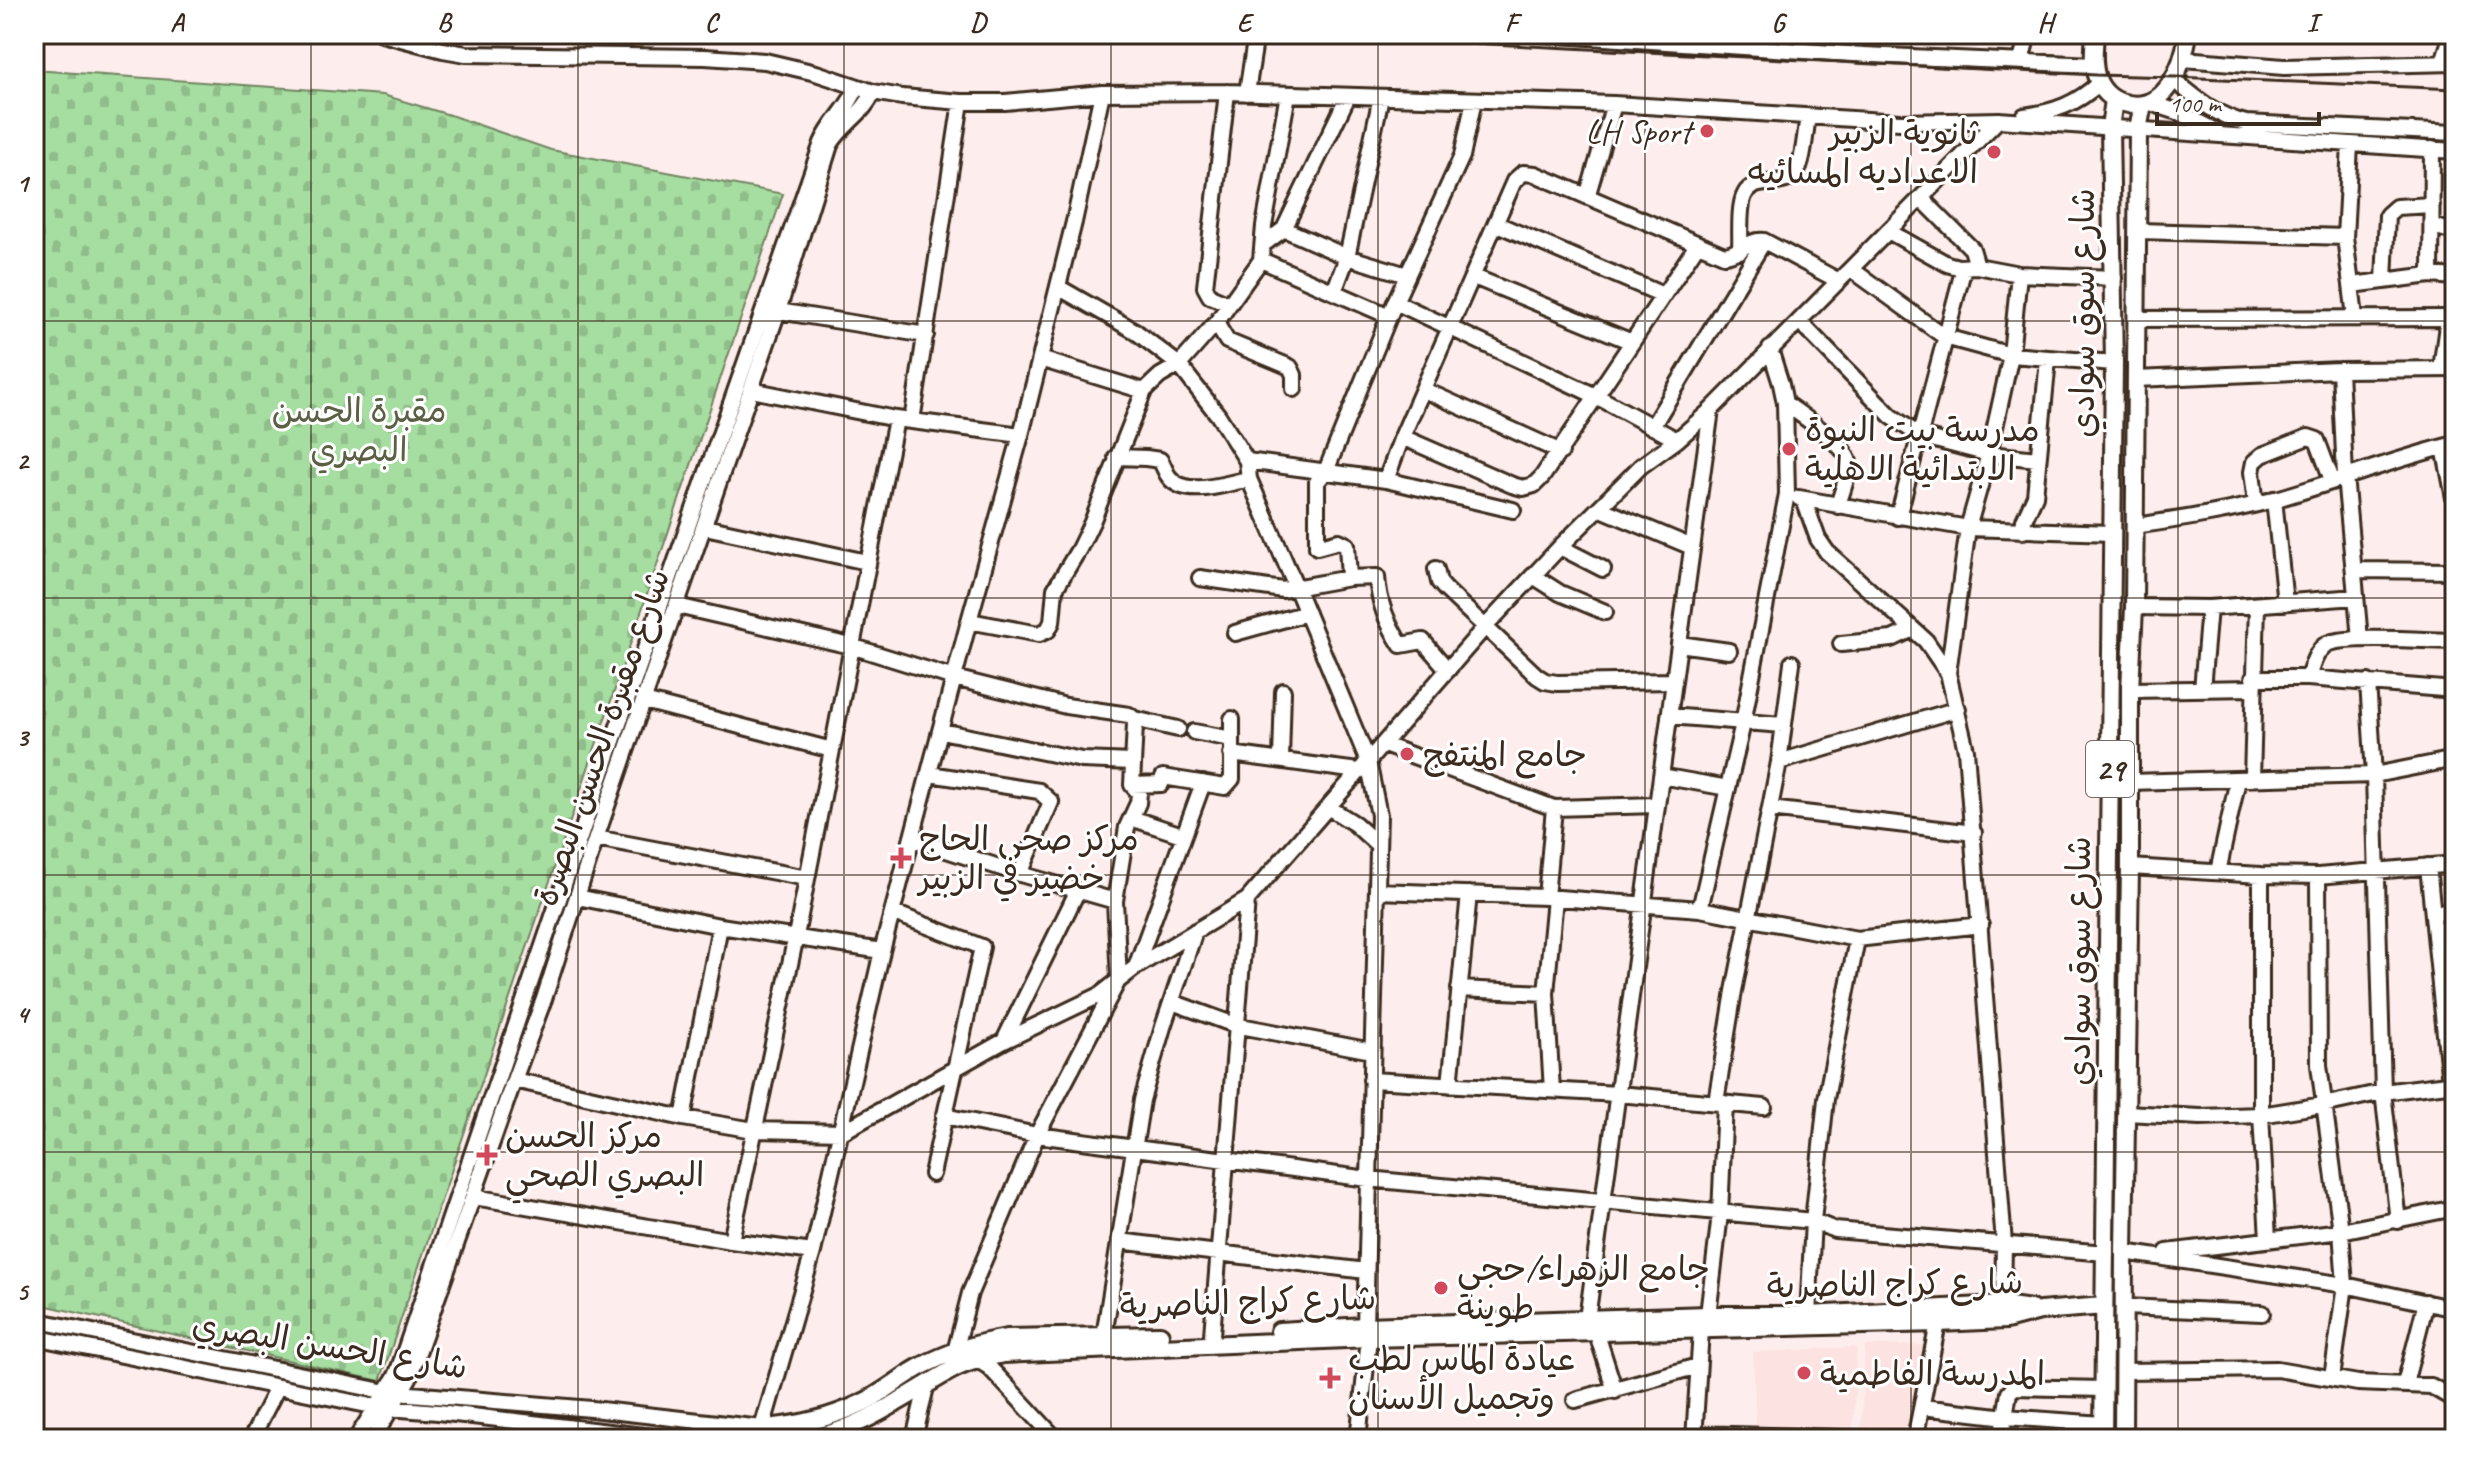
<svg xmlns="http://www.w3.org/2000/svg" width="2489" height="1473" font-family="Caveat,'Playpen Sans Arabic',sans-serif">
  <defs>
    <pattern id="cemetery-stones" width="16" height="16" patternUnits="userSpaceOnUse" patternTransform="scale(2)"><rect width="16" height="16" fill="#a6dda1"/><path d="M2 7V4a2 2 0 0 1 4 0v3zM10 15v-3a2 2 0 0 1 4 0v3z" fill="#90be8a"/></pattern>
  </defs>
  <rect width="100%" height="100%" fill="#fdeeed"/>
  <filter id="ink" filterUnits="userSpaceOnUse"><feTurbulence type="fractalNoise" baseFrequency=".0125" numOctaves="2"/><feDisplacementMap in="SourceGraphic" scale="16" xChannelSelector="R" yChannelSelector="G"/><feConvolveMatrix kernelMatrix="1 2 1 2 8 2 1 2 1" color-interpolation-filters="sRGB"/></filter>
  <g filter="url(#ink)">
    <path fill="#fce2e0" d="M1925,1345L1909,1428L1861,1430L1865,1346Z
      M1857,1347L1853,1429L1756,1426L1753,1352Z"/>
    <path fill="url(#cemetery-stones)" stroke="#708460" stroke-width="2" d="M34,70L383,95L453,116L551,150L783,194L380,1381L34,1303Z"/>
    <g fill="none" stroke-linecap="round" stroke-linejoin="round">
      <defs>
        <path id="minor" d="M382,34L443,50L466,54L705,57L765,61L816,73L873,92L902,97L961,102H1005L1102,93L1227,92L1614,104L1900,122L2000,120
          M1543,34L1864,55L2095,65
          M2183,59L2284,67L2455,63
          M2021,61L2028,34
          M2443,62L2452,34
          M2174,80C2197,99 2216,116 2246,123L2455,133
          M1227,92L1205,287L1210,296L1229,304
          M1247,93L1256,34
          M2148,102L2181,113L2217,132
          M2024,116C2054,112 2077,104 2099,83
          M2350,145L2345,237L2355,317
          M1587,197L1614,104
          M1921,198L1972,249L1977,266
          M1497,224L1663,295
          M2432,226L2455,232
          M1284,229L1347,257L1407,275
          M1888,231L1947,264L1958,267L1977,266L2019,274L2114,278
          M2138,231L2345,237
          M1264,244L1284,229L1348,96
          M1740,251C1741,237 1738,206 1745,194C1754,176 1784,189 1796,173C1804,162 1805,131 1808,117
          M1261,260L1389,316
          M1851,269L1945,337L2011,355L2114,363
          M2431,275L2432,149
          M1474,277L1632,342
          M2384,281L2387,215L2396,207L2432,205
          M2352,285L2431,275L2455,277
          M1058,287L1135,331L1179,365L1218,415L1247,461L1249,479L1296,587L1368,761L1379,815L1365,1326
          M1334,292L1347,257L1381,97
          M1395,302L1596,396L1677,440
          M778,311L926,335
          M2136,319L2455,318
          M1799,321L1891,416L1920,436L1989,454L2038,459
          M1216,323L1227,341L1290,367L1294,375V389
          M1040,359L1144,391
          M2441,369L2448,318
          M2340,370L2345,476L2360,639
          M2136,379L2340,370L2455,369
          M751,390L896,419L1021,435
          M1424,390L1561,452
          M1785,403C1799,414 1848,445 1849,463C1849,476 1841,493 1838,506
          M912,421L961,102
          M1652,427L1764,241
          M1402,437L1512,485L1523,488L1534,485L1542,477L1697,245
          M2444,447L2455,503
          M1116,457L1146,458L1160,460C1164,466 1165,472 1169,477C1186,499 1227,483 1249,479
          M1247,461L1386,480L1513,510
          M1386,480L1402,437L1514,181L1523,173L1535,174L1724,255C1740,254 1748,239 1764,241L1839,281
          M1799,498L1968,528L2112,533
          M2274,499L2285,603
          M1804,500L1818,539L1827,552L1926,641L1948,673L1966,750L2004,1244L2003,1305
          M2256,504L2252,472L2254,462L2262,455L2308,437L2317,440L2332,480
          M1599,508L1692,547
          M1898,517L1964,267
          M2135,526C2181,519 2228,512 2273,500C2334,483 2393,459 2455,444
          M705,527L867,562
          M2023,531L2024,520L2035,496L2048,359
          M1560,547L1603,569
          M1436,569L1439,582L1445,589L1537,676L1545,681L1557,683L1674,681
          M2354,570L2455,571
          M1535,577L1560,593L1605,612
          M1200,578L1283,590L1349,578L1377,577C1379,604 1387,623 1401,645L1423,641L1448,670
          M1349,578L1347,545L1339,541L1317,547V482L1326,471L1395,302L1462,156L1474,100
          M677,606L851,646L954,678L1066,706L1129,715L1134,719L1135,724L1132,785L1139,793L1138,803L1127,827L1115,901L1119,979L1037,1135L970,1293L955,1352
          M2134,607L2209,608L2356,597
          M969,621L1039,634L1048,630L1052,622L1055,589L1079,549L1092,522L1144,391L1160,376L1179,365L1216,323L1261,260L1264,226L1288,94
          M1235,633L1307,613
          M1679,644L1729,651
          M1841,644L1892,639L1913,629
          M1948,673L1968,528L1989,454L2011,355L2019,274
          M2253,678H2308L2455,690
          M2308,678C2312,666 2315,653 2325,645C2341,634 2431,641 2455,641
          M2368,682L2374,775L2383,1092L2398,1221
          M2202,689L2209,608
          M2130,690L2254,688
          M644,701L832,750
          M1669,716L1783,725
          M1134,719L1178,729
          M941,731L1082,760L1133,762
          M1194,732L1232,739
          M1384,745L1554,808L1657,805
          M1231,754L1358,771
          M1281,759L1283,691
          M1779,762L1958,709
          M1661,776L1728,788
          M2252,779L2257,605
          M2129,782L2374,775L2455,759
          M1132,785L1161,784L1163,777L1225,787L1232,779V719
          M1328,807L1355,824L1378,845
          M1770,809L1974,833
          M1131,818L1182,835
          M596,838L807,878
          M913,839L1020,874L1051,802L1039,791L930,774
          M2428,866L2450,1084
          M2130,867L2261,875L2318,876L2455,864
          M2218,872L2238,779
          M1020,874L1115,901
          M2261,875V1115L2268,1239
          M2318,876L2319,1065L2341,1231L2345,1285L2332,1378
          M1377,891L1546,897L1700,909L1857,939L1981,925
          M577,897L720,926L882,951
          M1546,897L1554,808
          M1700,909L1743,723L1787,494L1785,403L1781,384L1770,349
          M2433,912H2455
          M894,913L982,947L932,1174
          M1136,967L1203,783
          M1459,989L1546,993
          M1172,1002L1235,1025L1372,1051
          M1004,1041L1077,892
          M514,1080L683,1118L754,1130L842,1132L1004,1041L1100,995L1136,967L1247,900L1485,627L1560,547L1641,466L1677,440L1711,410L1998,120L2455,151
          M1371,1080L1618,1094L1764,1107
          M1450,1085L1469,894
          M1552,1090L1546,993L1555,898
          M1716,1102L1734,991L1779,762L1792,663
          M2126,1113L2200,1117L2261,1115L2323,1105L2383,1092L2455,1083
          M944,1116L1037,1135L1368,1179L1813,1221L1835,1230L2106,1253
          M683,1118L720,926
          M474,1197L731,1241L813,1252
          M731,1241L796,936L896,419
          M1119,1241L1366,1271
          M2124,1252L2345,1285L2455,1309
          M2167,1252L2341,1231L2455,1208
          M2125,1307L2262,1313
          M1708,1315L1720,1214L1725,1103
          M1808,1315L1813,1221L1826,1099L1857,939
          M1587,1319L1711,410
          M34,1320L387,1392L592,1409L762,1428L813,1252L882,951L969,621L1021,435L1074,222L1102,93
          M1597,1334L1615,1391
          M1212,1335L1247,900
          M1104,1336L1142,1100L1163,1027L1195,931
          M34,1337L377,1407L438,1412L669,1439
          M978,1360L989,1367L1056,1439
          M2124,1371L2277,1369L2358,1383L2431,1386L2455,1400
          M2405,1384L2426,1302
          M1575,1400L1698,1366
          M1922,1407L2006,1417L2103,1424
          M1695,1434L1875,1439
          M251,1439L277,1388
          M356,1439L397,1374L608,755L822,143C831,122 849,108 857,87
          M373,1439L409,1378L514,1080L544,999L596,838L778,311L830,145C842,124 865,113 873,92
          M914,1439L926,1387
          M1358,1439L1369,1338
          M1694,1439L1701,1330
          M1915,1439L1938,1323
          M2001,1439L2009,1393L2014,1387L2104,1389"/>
        <path id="major" d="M2095,34C2094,48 2092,65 2097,78C2101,90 2111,100 2124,103C2165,115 2183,66 2188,34
          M1279,1331L1365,1326L1708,1315H1808L2003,1305L2031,1309
          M759,1439L762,1428C797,1426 831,1418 862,1403C883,1393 900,1378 920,1367C947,1353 976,1343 1007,1338L1160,1335
          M811,1439C864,1427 904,1397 950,1371C966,1362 985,1358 1003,1354L1369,1338L1938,1323L2006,1320L2040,1311L2104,1306
          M2103,1439L2114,363L2110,128L2114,100
          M2123,1439L2124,1252L2130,867V690L2134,607L2138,130L2143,104"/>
      </defs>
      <use href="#minor" stroke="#3b2a1e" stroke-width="20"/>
      <use href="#major" stroke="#3b2a1e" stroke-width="22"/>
      <use href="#minor" stroke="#fff" stroke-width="14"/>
      <use href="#major" stroke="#fff" stroke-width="16"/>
      <path stroke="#3b2a1e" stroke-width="3" d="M1296,34L2096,75L2176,77L2455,89"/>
    </g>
  </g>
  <path fill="none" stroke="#3b2a1e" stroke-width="2" stroke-opacity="0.55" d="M311,34V1439M578,34V1439M844,34V1439M1111,34V1439M1378,34V1439M1645,34V1439M1911,34V1439M2178,34V1439M34,321H2455M34,598H2455M34,875H2455M34,1152H2455"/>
  <g fill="#d1495b" stroke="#fff" stroke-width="3">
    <circle cx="1707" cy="131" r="8"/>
    <circle cx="1994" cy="152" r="8"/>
    <circle cx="1789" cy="449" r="8"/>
    <circle cx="1407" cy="754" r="8"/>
    <path d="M897 846h8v8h8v8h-8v8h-8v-8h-8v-8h8z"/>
    <path d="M483 1143h8v8h8v8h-8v8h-8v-8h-8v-8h8z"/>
    <circle cx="1441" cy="1288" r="8"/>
    <circle cx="1804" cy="1373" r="8"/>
    <path d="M1326 1366h8v8h8v8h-8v8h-8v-8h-8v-8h8z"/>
  </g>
  <g text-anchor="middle" stroke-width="6" stroke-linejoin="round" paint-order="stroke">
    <rect fill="#fff" stroke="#766a62" stroke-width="2" x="2086" y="741" width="48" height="56" rx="6"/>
    <g font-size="32" font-weight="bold" fill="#3b2a1e">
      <text x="2110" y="780">29</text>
    </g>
    <g font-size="34" fill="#3b2a1e" stroke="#fff" text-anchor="start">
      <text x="1691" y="143" text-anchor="end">LH Sport</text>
      <text x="1978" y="144" text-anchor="end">ثانوية الزبير<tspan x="1978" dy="39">الاعداديه المسائيه</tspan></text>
      <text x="1805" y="441">مدرسة بيت النبوة<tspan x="1805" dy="39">الابتدائية الاهلية</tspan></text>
      <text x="1423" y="766">جامع المنتفج</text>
      <text x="919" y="850">مركز صحي الحاج<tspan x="919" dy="39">خضير في الزبير</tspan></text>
      <text x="505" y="1147">مركز الحسن<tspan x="505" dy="39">البصري الصحي</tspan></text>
      <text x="1457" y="1280">جامع الزهراء/حجي<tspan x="1457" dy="39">طوينة</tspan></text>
      <text x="1348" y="1370">عيادة الماس لطب<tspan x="1348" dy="39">وتجميل الأسنان</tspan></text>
      <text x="1820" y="1385">المدرسة الفاطمية</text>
    </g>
    <g font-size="34" fill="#3b2a1e" stroke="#fff">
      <text transform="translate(2082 313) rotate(-90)" y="12">شارع سوق سوادي</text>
      <text transform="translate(601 737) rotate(-71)" y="12">شارع مقبرة الحسن البصرة</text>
      <text transform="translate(2078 961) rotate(-90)" y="12">شارع سوق سوادي</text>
      <text transform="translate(1895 1283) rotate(-1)" y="12">شارع كراج الناصرية</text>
      <text transform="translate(1248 1301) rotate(-2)" y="12">شارع كراج الناصرية</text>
      <text transform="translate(330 1345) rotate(9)" y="12">شارع الحسن البصري</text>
    </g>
    <g font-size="34" fill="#5b6045" stroke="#fff">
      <text x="359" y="422">مقبرة الحسن<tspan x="359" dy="39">البصري</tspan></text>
    </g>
  </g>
  <rect width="2489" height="1473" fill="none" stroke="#fff" stroke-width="88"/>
  <path d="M2157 112v12h162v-12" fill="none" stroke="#3b2a1e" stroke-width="4"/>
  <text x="2169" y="112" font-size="24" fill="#3b2a1e" stroke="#ffffff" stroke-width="6" paint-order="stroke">100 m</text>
  <rect x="44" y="44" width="2401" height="1385" fill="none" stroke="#3b2a1e" stroke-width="3"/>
  <g font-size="26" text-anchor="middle" font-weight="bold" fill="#3b2a1e">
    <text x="177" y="31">A</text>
    <text x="444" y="31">B</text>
    <text x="711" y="31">C</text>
    <text x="978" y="31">D</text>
    <text x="1244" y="31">E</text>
    <text x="1511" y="31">F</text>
    <text x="1778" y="31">G</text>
    <text x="2045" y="31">H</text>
    <text x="2312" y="31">I</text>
    <text x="22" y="192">1</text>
    <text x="22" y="469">2</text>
    <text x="22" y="746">3</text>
    <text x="22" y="1023">4</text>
    <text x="22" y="1300">5</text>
  </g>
</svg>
